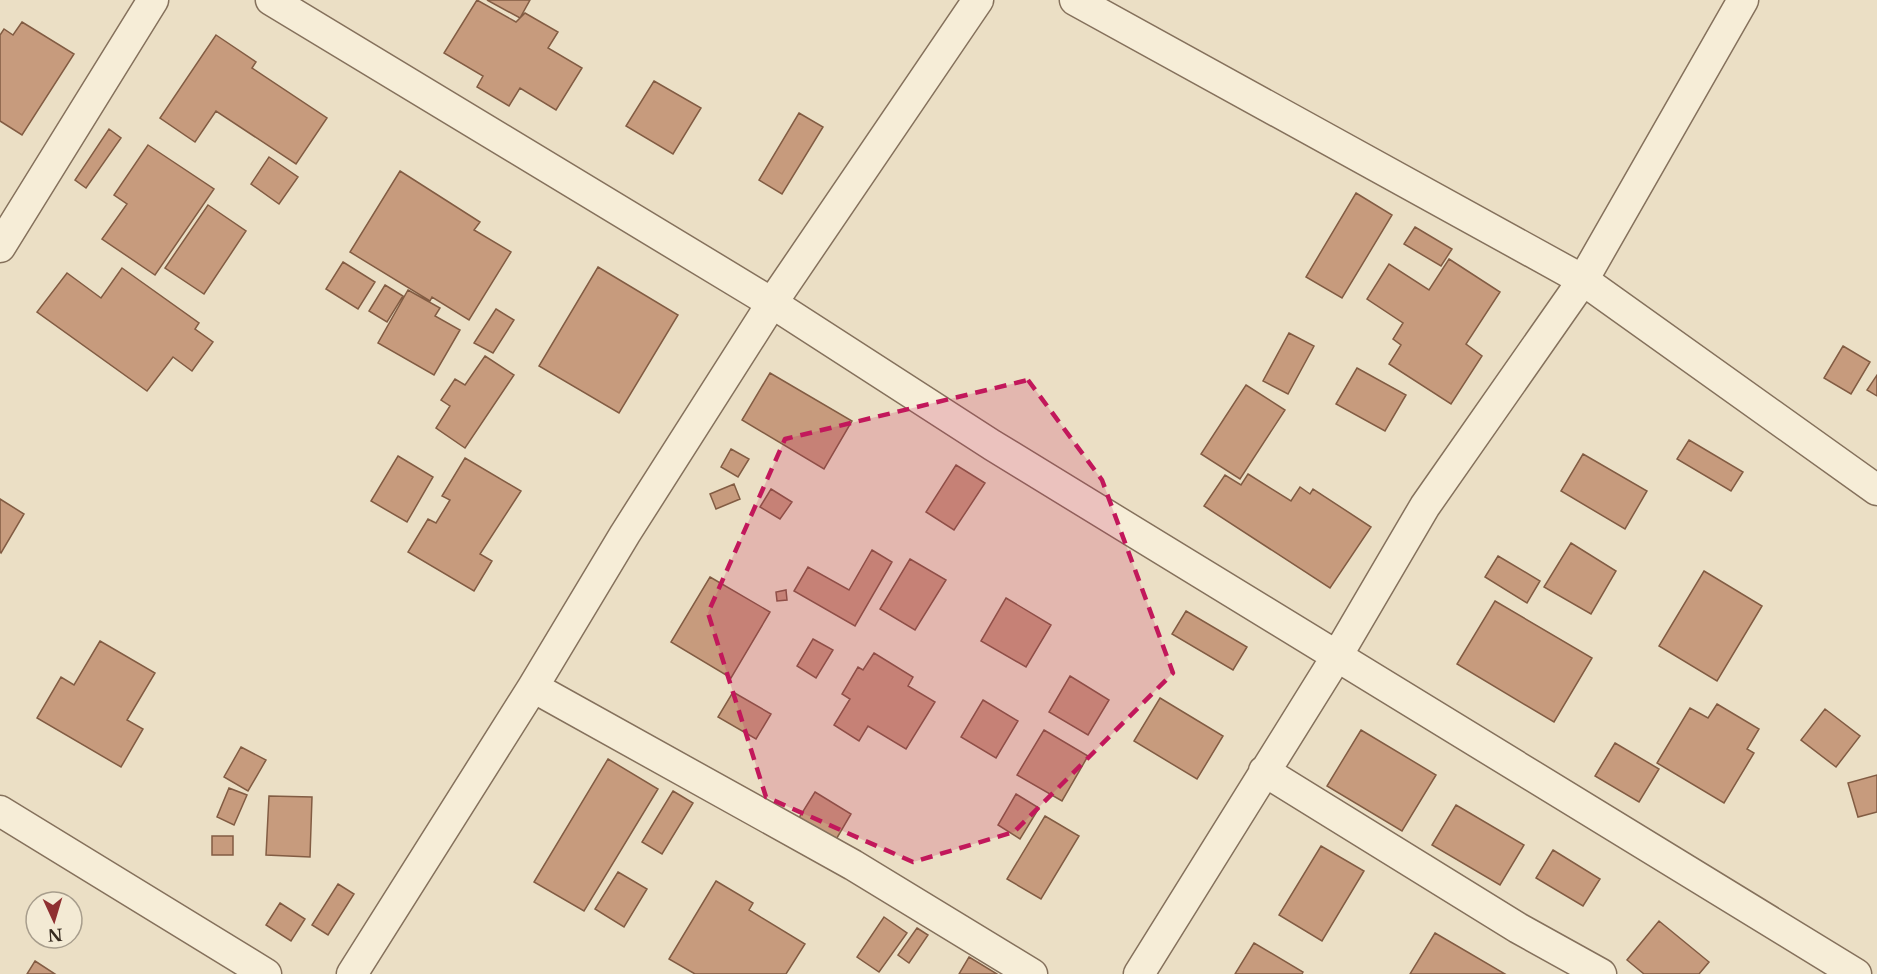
<svg xmlns="http://www.w3.org/2000/svg" width="1877" height="974" font-family="'Libre Baskerville',serif">
  <rect width="100%" height="100%" fill="#ebdfc5"/>
  <path fill="#c79b7d" stroke="#825c43" stroke-width="1.5" d="M477,0L516,22L525,13L558,32L548,48L582,68L556,110L520,88L509,106L477,87L483,76L444,53Z
    M487,0H530L520,18Z
    M22,22L74,54L22,135L0,121V35L4,29L13,35Z
    M216,35L256,62L252,68L327,118L296,164L216,111L195,142L160,118Z
    M654,81L701,108L673,154L626,126Z
    M799,113L823,127L782,194L759,180Z
    M109,129L121,138L86,188L75,180Z
    M148,145L214,189L155,275L102,239L127,204L114,195Z
    M269,157L298,177L279,204L251,184Z
    M400,171L480,222L474,230L511,252L469,320L432,297L430,301L350,252Z
    M1356,193L1392,215L1342,298L1306,277Z
    M208,205L246,231L204,294L165,268Z
    M1415,227L1452,249L1441,266L1404,244Z
    M1449,259L1500,292L1466,344L1482,356L1451,404L1389,364L1401,345L1393,339L1403,323L1367,299L1389,264L1429,290Z
    M343,262L375,282L358,309L326,289Z
    M598,267L678,315L619,413L539,366Z
    M122,268L199,323L195,329L213,342L192,371L173,357L147,391L37,312L67,273L101,298Z
    M385,285L403,296L387,322L369,311Z
    M408,290L440,308L435,316L460,330L434,375L378,343Z
    M496,309L514,320L493,353L474,343Z
    M1289,333L1314,346L1288,394L1263,381Z
    M1843,346L1870,362L1851,394L1824,378Z
    M485,356L514,375L465,448L436,428L450,406L441,400L455,379L465,385Z
    M1357,368L1406,395L1385,431L1336,404Z
    M770,373L852,421L824,469L742,420Z
    M1877,375V396L1867,390Z
    M1246,385L1285,410L1240,479L1201,454Z
    M1689,440L1743,472L1731,491L1677,459Z
    M731,449L749,459L738,477L721,467Z
    M1583,454L1647,491L1625,529L1561,491Z
    M398,456L433,477L407,522L371,501Z
    M465,458L521,491L480,554L492,561L474,591L408,552L428,519L436,523L450,500L442,496Z
    M956,465L985,483L954,530L926,512Z
    M1248,474L1291,501L1300,487L1310,494L1313,489L1371,527L1330,588L1204,506L1225,475L1241,485Z
    M734,484L740,499L716,509L710,494Z
    M771,489L792,502L780,519L760,507Z
    M0,499L24,514L1,553L0,552Z
    M1571,543L1616,571L1591,614L1544,587Z
    M872,550L892,562L855,626L794,591L808,567L849,590Z
    M1498,556L1540,581L1527,603L1485,577Z
    M910,559L946,580L915,630L880,609Z
    M1704,571L1762,606L1717,681L1659,646Z
    M710,577L770,612L731,678L671,642Z
    M786,590L787,600L777,601L776,592Z
    M1006,598L1051,625L1026,667L981,641Z
    M1495,601L1592,658L1554,722L1457,664Z
    M1186,611L1247,647L1233,670L1172,634Z
    M813,639L833,650L816,678L797,666Z
    M100,641L155,673L127,720L143,729L121,767L37,718L61,677L74,685Z
    M874,653L913,677L908,686L935,702L906,749L868,726L859,741L834,725L850,699L842,694L858,667L863,670Z
    M1070,676L1109,700L1088,735L1049,712Z
    M733,692L771,714L756,739L718,717Z
    M1160,698L1223,736L1197,779L1134,741Z
    M983,700L1018,721L996,758L961,737Z
    M1717,704L1759,729L1747,749L1754,753L1724,803L1657,763L1690,708L1708,718Z
    M1825,709L1860,736L1836,767L1801,740Z
    M1044,730L1088,756L1062,801L1017,775Z
    M1361,730L1436,775L1402,831L1327,786Z
    M1615,743L1659,769L1639,802L1595,776Z
    M241,747L266,760L248,791L224,777Z
    M608,759L658,789L584,911L534,882Z
    M1877,775V812L1858,817L1848,783Z
    M229,788L247,795L234,825L217,817Z
    M673,791L693,803L662,854L642,842Z
    M815,792L851,814L834,843L797,821Z
    M1016,794L1039,808L1020,839L998,825Z
    M269,796L312,797L310,857L266,855Z
    M1456,805L1524,845L1500,885L1432,845Z
    M1045,816L1079,836L1041,899L1007,879Z
    M212,836H233V855H212Z
    M1321,846L1364,871L1322,941L1279,915Z
    M1553,850L1600,879L1583,906L1536,878Z
    M618,872L647,889L624,927L595,909Z
    M716,881L753,903L749,910L805,944L786,974H695L669,959Z
    M338,884L354,894L328,935L312,925Z
    M280,903L305,919L291,941L266,925Z
    M884,917L907,933L879,972L857,957Z
    M1659,921L1709,962L1699,974H1644L1627,960Z
    M917,928L928,935L909,963L898,955Z
    M1435,933L1505,974H1410Z
    M1254,943L1303,972L1302,974H1235Z
    M969,957L997,974H959Z
    M35,961L55,974H27Z"/>
  <g fill="none" stroke-linecap="round" stroke-linejoin="round">
    <defs>
      <path id="street" d="M271,0L772,303L992,445L1856,974
        M1075,0L1583,280L1877,490
        M0,247L153,0
        M533,687L853,865L1032,974
        M1264,771L1518,928L1601,974
        M0,811L266,974
        M352,974L533,687L625,534L772,303L978,0
        M1139,974L1337,656L1425,506L1583,280L1743,0"/>
    </defs>
    <use href="#street" stroke="#85715c" stroke-width="33"/>
    <use href="#street" stroke="#f6edd7" stroke-width="30"/>
  </g>
  <path fill="#c2185b" fill-opacity="0.2" stroke="#c2185b" stroke-width="4.5" stroke-dasharray="12 8" stroke-linejoin="round" d="M1028,380L1102,480L1173,673L1014,832L913,862L766,797L708,613L785,439Z"/>
  <g transform="translate(54 920) rotate(176)"><circle r="28" fill="#f3ead4" stroke="#a79d8c" stroke-width="1.5"/>
  <path d="M0-4.5L10 22L0 15L-10 22Z" fill="#8f3031"/>
  <text y="-9" font-size="16" font-weight="bold" text-anchor="middle" fill="#362a1f">N</text>
  </g>
</svg>
